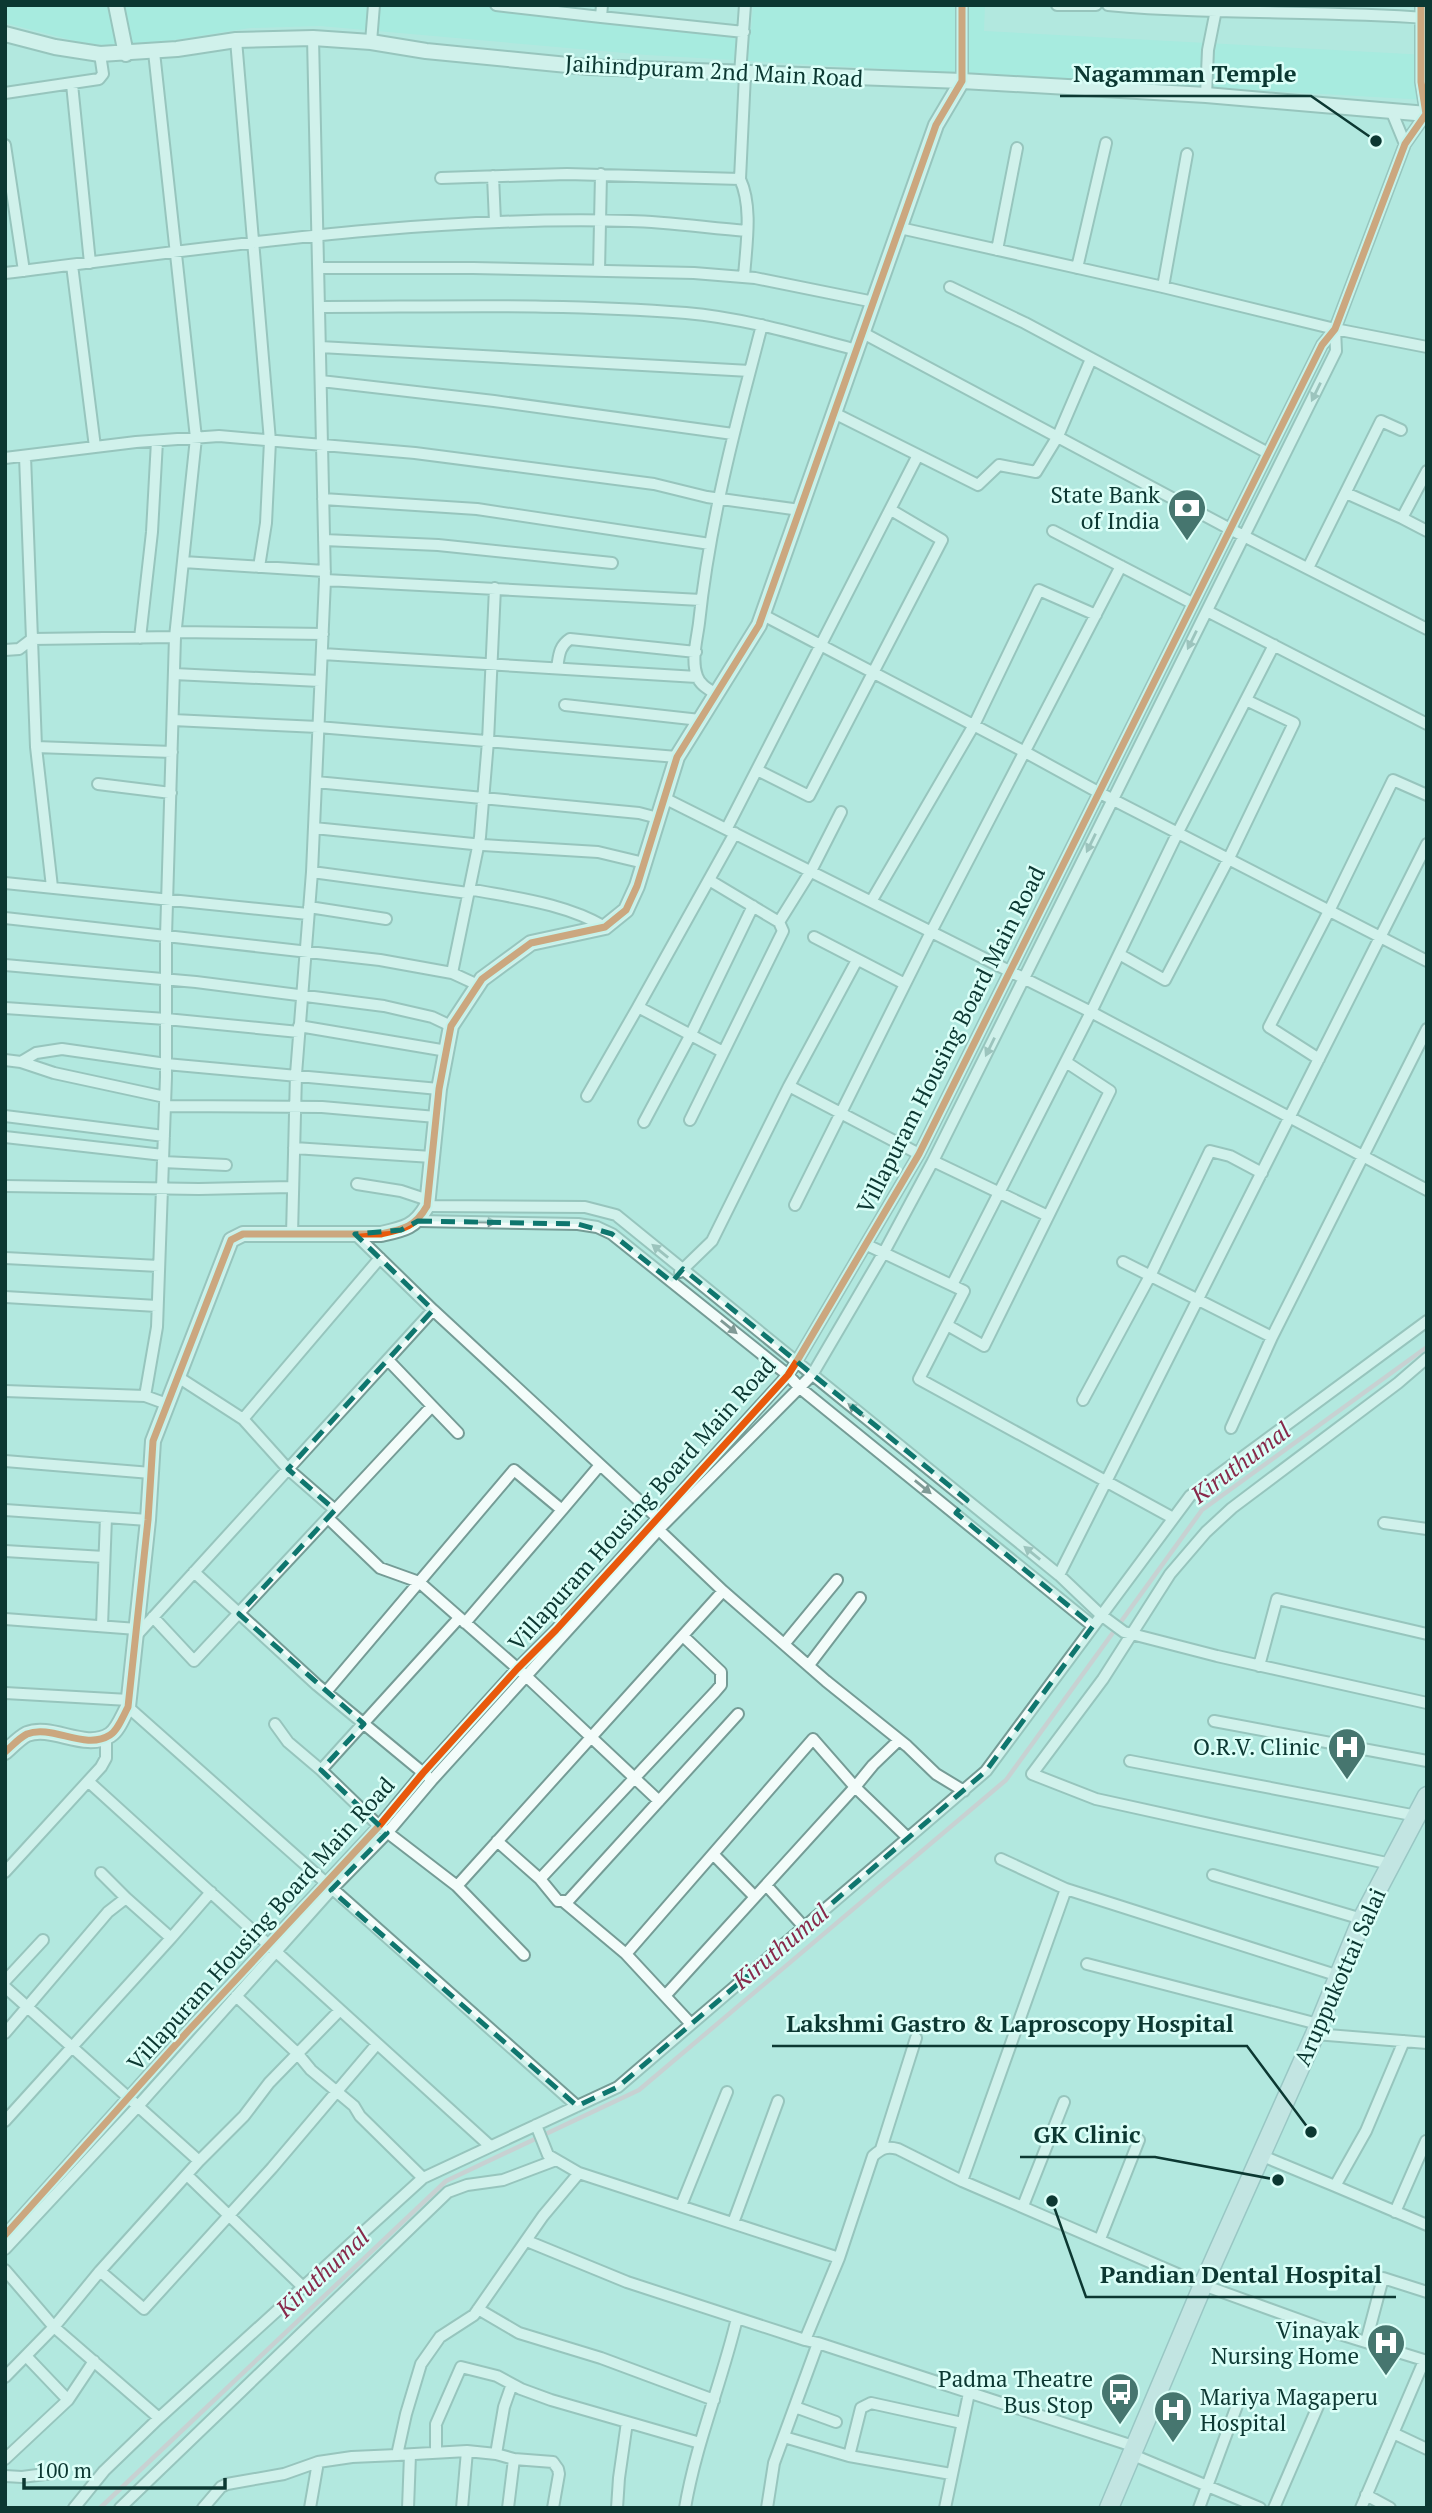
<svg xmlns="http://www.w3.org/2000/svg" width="1432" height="2513" font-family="'PT Serif',serif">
  <rect width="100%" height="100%" fill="#b2e8df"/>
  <path fill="#99efe1" d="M5,5H478L751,29L753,5H985L984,31L1427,55V100L647,55L320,26L250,28L161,42L103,45L79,42L5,23Z"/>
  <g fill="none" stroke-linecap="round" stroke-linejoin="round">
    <path stroke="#e0b7c3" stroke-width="4.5" d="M100,2508L446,2181L639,2090L1006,1780L1202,1510L1427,1347"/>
    <defs>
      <path id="minor" d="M496,5L601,17L602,5
        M962,5V81
        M1057,5H1096
        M1108,5C1214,15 1321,10 1427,18
        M601,17L744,32
        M236,40L270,441L266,523L259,567
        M371,42L374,5
        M740,74L745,5
        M72,84L90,263
        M5,93L99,79L103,74L100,54
        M1206,95L1208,50L1217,5
        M1391,110L1405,144
        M5,145L24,271
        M493,176L495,222
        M441,178L567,174L740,179C753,207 746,246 744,277
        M740,179L745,74
        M900,228L1163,287L1335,329L1427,347
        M997,250L1017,148
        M72,265L95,447
        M318,268H473L694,273L755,278L874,302
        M1077,268L1106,143
        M599,271L601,174
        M5,273C212,248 422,215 630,221C669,222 708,228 747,231
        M950,287L1025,323L1268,453
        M1163,287L1187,154
        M319,307C441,307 564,303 686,313C744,318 800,335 857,350
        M863,333L1230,529L1427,629
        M320,347L750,371C728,454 708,537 699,623C697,639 691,660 697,676C700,685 708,689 716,694
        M750,371L762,325
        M321,381L494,401L733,434
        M834,413L978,485L999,465L1036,472L1058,436L1091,359
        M25,456L32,639L175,637
        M5,458L136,442L219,436L415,453L654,484L707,497L800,510
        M1427,471L1402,518L1427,531
        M1346,493L1402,518
        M323,499L477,509L710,544
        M1053,531L1192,603
        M324,540L438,545L612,563
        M183,562L325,571
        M1308,568L1381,421L1401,430
        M325,580L701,600
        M1207,611L1427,724
        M763,615L1025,752L1098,792L1427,961
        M176,632L323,634
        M140,638L152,532L157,441
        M32,639L36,747L52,887
        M5,650L19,649L32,639
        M322,654L697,677
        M557,668C559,656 559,646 570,639L696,652
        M174,674L320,681
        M565,705L700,720
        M173,720L318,727L677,757
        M36,747L172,752
        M757,770L809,796L942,540L891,510
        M316,782L639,813L658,818
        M98,784L171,793
        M664,798L1091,1012L1427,1190
        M314,828L483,845L598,852L644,863
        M727,828L918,455
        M312,872L468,893
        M5,883L308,914
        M469,889C515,898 564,903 605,927
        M872,900L974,725L1039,590L1096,615
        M309,907L386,919
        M5,918L166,936L175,637L196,438L154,52
        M779,922L812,869L841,812
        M814,937L905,984
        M1119,954L1165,980L1229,858L1294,723L1246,700
        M5,965L196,982L384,1006L432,1017L451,1026
        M478,985L452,973L480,837L488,741L495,588
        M5,1008L166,1019L299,1032
        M299,1026L447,1051
        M723,1052L638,1007L735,833
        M1319,1059L1269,1027L1329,911L1393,780L1427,795
        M5,1060L21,1062L54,1073L165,1097
        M21,1062L36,1053L62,1049L166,1064L439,1089
        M789,1086L857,960
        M587,1096L638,1007
        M165,1106L322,1107L436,1117
        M5,1116L164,1136
        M690,1120L783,931L779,922L709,880
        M644,1122L691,1034L753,906
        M5,1137L163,1155
        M294,1148L432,1157
        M933,1161L1048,1216
        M163,1162L226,1165
        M357,1184L401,1191L428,1200
        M5,1186L199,1189L293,1187
        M795,1205L932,930L1121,566
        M427,1206L585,1207L616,1215L1059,1575L1101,1615L1124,1632L1217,1656L1427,1703
        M418,1221L578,1224L597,1227L612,1234L788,1375L800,1388L1093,1626
        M292,1234L296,1074L312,872L325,580L313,38
        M355,1234L433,1310
        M867,1245L964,1291L919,1379L1173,1518
        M5,1258L159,1266
        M1123,1262L1272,1337
        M680,1272L712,1241L789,1086L919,1154
        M952,1285L1091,1012L1178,832L1274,645
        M5,1297L157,1306
        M947,1325L984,1346L1110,1091L1066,1062
        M178,1377L243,1419
        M5,1391L145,1396L167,1404
        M145,1396L157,1327L166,1077V936L380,960L452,973
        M1083,1400L1150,1276L1210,1151L1230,1156L1262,1173
        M432,1406L458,1433
        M1231,1428L1272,1337L1427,1029
        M5,1461L151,1473
        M5,1510L148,1520
        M335,1510L432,1406L388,1360
        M328,1518L380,1568L419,1582L526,1676L659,1801
        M1384,1523L1427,1529
        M660,1531L723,1591L826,1681L907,1746L936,1774L964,1791
        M5,1551L104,1557
        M194,1572L317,1685L427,1776
        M1059,1575L1427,844
        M153,1617L194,1661L335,1510L288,1469L243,1419L380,1258
        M5,1619L137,1629
        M465,1623L562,1510
        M102,1626L106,1517
        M136,1636L433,1310L662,1522
        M785,1643L837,1580
        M809,1665L860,1598
        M1259,1666L1277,1599L1427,1634
        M326,1692L514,1470L562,1510L600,1465
        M5,1693L129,1700
        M128,1707L577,2106
        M1214,1721L1427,1761
        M275,1724L288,1742L321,1770L459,1618
        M1130,1761L1417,1816
        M321,1770L379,1826L457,1886L723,1591
        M89,1782L490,2146
        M497,1841L540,1879L715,1692L721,1685V1672L683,1636
        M714,1855L755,1897
        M1001,1859L1066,1889
        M1391,1864L1096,1799L1032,1774L1103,1679L1170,1574L1206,1532L1232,1508L1398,1383L1427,1358
        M5,1872L101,1767L106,1758V1737
        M101,1873L126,1898
        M1213,1875L1362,1919
        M540,1879L558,1901H568L738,1714
        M766,1885L804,1927
        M457,1886L524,1955
        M564,1902L626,1954
        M1087,1964L1318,2024
        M5,1981L43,1940
        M5,1987L72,2047L171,1938
        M236,1996L297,2053L311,2070L354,2106L360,2116L423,2178
        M665,1996L855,1787L908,1838
        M691,2024L626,1954L813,1739L855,1787L873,1765L899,1740
        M5,2033L108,1912L126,1898L171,1938L211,1892
        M1315,2034L1427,2043
        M5,2121L72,2047L199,2161L100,2271L54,2327L5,2377
        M536,2125L548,2155L579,2173L839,2258
        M881,2149L916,2038
        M1260,2155L1335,2186L1366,2131L1404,2041
        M199,2161L244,2116L269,2083L340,2010
        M187,2175L303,2287
        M962,2181L1066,1889L1339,1976
        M1335,2186L1427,2225
        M681,2206L727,2092
        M1023,2206L1064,2102
        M1395,2212L1426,2141
        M733,2223L778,2101
        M5,2235L189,2030L379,1826L423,1773L517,1669L556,1630L788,1375L797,1361L919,1154L1322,345L1335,329L1405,144L1426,114L1421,82V5
        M1100,2239L1139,2140
        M527,2241L627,2282L805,2340
        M5,2249L139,2105L331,1890L388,1832L432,1780L664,1524L812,1375L883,1254L933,1161L1336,351L1335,329
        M5,2270L54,2327L159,2418
        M100,2271L144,2309L272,2168L377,2044
        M478,2309L519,2333L601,2358L714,2400
        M1366,2342L1383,2278L1427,2292
        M818,2343L1136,2447
        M68,2400L94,2361
        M795,2407L836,2422
        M1393,2433L1427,2449
        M784,2437L849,2456
        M436,2452V2424L461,2367L497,2376L521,2389L551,2400L700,2443
        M496,2454L504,2407L512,2384
        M397,2455L467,2451L496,2454L514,2459L553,2462L558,2469L559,2474L553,2508
        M1133,2455L1260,2508
        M5,2459L68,2400L26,2356
        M951,2474L849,2456L861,2408L871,2403L962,2423
        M5,2476L22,2477L53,2473
        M1366,2495L1390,2508
        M74,2508L104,2471L159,2418L423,2178L618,2087L986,1771L1190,1496L1427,1321
        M120,2508L448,2192L467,2185L503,2180L556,2160
        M203,2508L221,2487L227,2484L284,2474L318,2462
        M310,2508L318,2462L352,2457L397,2455L406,2414L421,2364L440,2337L474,2315L543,2216L579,2173
        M408,2508L410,2455
        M462,2508L467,2451
        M508,2508L514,2459
        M617,2508L619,2478L627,2422
        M685,2508C696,2443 722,2382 737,2318
        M767,2508L774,2463L818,2343L805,2340L839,2258L873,2156C882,2148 887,2146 898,2149L962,2181L1203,2285L1330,2331L1427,2361
        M945,2508L969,2393
        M1199,2508L1239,2400
        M1274,2508L1318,2406
        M1361,2508L1424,2361"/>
      <path id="tertiary" d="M116,5L126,54
        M5,34L55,47L100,54L177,49L236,40L313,38L371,42L426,51L588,67L962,81L1206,95L1427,114
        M5,1752C12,1746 19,1738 27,1734C52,1724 85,1751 110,1735C118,1730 123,1716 128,1707L148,1520L153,1441L231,1240L243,1234H381C404,1229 415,1227 427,1206L439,1089L451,1026L482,979L531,943L605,927L626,910L637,886L677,757L759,625L936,125L962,81"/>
      <path id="primary" d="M1109,2508L1203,2285L1315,2034L1362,1919L1427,1796"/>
    </defs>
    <use href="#minor" stroke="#759c96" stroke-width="14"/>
    <use href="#tertiary" stroke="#759c96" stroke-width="18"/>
    <use href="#primary" stroke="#7aa0a4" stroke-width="21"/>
    <use href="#minor" stroke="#f3fcfa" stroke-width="10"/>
    <use href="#tertiary" stroke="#f3fcfa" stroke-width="14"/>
    <use href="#primary" stroke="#d5e3e7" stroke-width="18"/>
    <defs>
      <path id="cycleway" d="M5,1752C12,1746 19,1738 27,1734C52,1724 85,1751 110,1735C118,1730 123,1716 128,1707L148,1520L153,1441L231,1240L243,1234H381C404,1229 415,1227 427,1206L439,1089L451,1026L482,979L531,943L605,927L626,910L637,886L677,757L759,625L936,125L962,81V5
        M5,2235L189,2030L379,1826L423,1773L517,1669L556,1630L788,1375L797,1361L919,1154L1322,345L1335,329L1405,144L1426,114L1421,82V5"/>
    </defs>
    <use href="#cycleway" stroke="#dbfff8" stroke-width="11"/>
    <use href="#cycleway" stroke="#e8590c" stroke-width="7"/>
  </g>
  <defs><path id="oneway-solid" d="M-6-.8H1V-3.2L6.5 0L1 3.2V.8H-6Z" transform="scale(1.75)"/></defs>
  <g fill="#809a96">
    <use href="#oneway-solid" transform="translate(1316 392) rotate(116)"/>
    <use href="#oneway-solid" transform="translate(1192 640) rotate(116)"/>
    <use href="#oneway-solid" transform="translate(1091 843) rotate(116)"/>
    <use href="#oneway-solid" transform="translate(990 1047) rotate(116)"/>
    <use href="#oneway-solid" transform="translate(486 1222) rotate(1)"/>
    <use href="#oneway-solid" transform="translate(660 1251) rotate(-141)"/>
    <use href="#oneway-solid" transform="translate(729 1327) rotate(39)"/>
    <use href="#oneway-solid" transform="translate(856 1410) rotate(-141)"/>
    <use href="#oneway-solid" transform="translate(923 1487) rotate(39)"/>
    <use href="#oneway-solid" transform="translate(1032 1553) rotate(-141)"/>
  </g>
  <path d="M0 0H1432V2513H0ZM418,1221L578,1224L612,1234L672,1282L683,1269L967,1500L956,1513L1093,1626L986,1771L618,2087L577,2106L331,1890L387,1833L321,1770L364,1724L239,1614L335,1510L288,1469L433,1310L355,1234L401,1230Z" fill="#b2e8df" fill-opacity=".55" fill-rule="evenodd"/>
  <path fill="none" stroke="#0f766e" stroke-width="5" stroke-dasharray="14 9" stroke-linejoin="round" d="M418,1221L578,1224L612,1234L672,1282L683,1269L967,1500L956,1513L1093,1626L986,1771L618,2087L577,2106L331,1890L387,1833L321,1770L364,1724L239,1614L335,1510L288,1469L433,1310L355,1234L401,1230Z"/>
  <defs>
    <symbol id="bank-pin" viewBox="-11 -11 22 30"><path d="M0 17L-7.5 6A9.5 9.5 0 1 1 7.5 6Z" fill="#46766f" stroke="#dbfff8"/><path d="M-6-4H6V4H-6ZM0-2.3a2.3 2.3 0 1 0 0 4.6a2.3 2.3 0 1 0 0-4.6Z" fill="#fff"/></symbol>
    <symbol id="hospital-pin" viewBox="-11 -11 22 30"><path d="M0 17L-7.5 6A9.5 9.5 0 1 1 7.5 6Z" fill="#46766f" stroke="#dbfff8"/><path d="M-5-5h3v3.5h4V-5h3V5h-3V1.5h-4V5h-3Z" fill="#fff"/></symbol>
    <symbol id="bus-pin" viewBox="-11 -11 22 30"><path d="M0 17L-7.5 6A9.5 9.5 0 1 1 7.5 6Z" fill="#46766f" stroke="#dbfff8"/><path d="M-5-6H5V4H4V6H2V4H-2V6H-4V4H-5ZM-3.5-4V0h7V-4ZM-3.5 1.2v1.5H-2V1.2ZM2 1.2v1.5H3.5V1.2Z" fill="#fff"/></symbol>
  </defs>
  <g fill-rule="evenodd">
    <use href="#bank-pin" x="1165" y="486" width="44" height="60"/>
    <use href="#hospital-pin" x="1325" y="1725" width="44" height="60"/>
    <use href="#hospital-pin" x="1364" y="2321" width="44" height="60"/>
    <use href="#bus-pin" x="1098" y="2370" width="44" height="60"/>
    <use href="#hospital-pin" x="1151" y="2388" width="44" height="60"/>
  </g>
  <g text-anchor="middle" stroke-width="5" stroke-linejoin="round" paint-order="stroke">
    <g font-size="23" fill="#0c3832" stroke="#dbfff8">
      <text transform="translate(714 71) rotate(3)" y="8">Jaihindpuram 2nd Main Road</text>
      <text transform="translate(951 1040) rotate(-63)" y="8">Villapuram Housing Board Main Road</text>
      <text transform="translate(642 1504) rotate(-48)" y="8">Villapuram Housing Board Main Road</text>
      <text transform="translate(261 1924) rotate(-48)" y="8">Villapuram Housing Board Main Road</text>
      <text transform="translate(1340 1977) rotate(-66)" y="8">Aruppukottai Salai</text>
    </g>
    <g font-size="23" fill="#0c3832" stroke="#dbfff8" text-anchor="end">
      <text x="1160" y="503">State Bank<tspan x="1160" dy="26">of India</tspan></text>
      <text x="1320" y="1755">O.R.V. Clinic</text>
      <text x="1359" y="2338">Vinayak<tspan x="1359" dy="26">Nursing Home</tspan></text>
      <text x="1093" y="2387">Padma Theatre<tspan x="1093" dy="26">Bus Stop</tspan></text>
      <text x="1200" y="2405" text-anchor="start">Mariya Magaperu<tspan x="1200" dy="26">Hospital</tspan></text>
    </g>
    <g font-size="24" font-style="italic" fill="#882a4b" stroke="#dbfff8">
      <text transform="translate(1241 1463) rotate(-37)" y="8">Kiruthumal</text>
      <text transform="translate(781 1947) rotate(-40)" y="8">Kiruthumal</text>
      <text transform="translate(323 2273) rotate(-43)" y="8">Kiruthumal</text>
    </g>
  </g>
  <path fill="none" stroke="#0c3832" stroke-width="2.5" d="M1376 141L1311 96H1060M1311 2132L1247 2046H772M1278 2180L1155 2157H1020M1052 2201L1086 2297H1396"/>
  <g fill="#0c3832" stroke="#dbfff8" stroke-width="2.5">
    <circle cx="1376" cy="141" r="7"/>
    <circle cx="1311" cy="2132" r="7"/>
    <circle cx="1278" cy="2180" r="7"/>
    <circle cx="1052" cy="2201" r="7"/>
  </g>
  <g font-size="24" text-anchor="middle" font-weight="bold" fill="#0c3832" stroke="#dbfff8" stroke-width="5" stroke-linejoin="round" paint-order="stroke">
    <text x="1185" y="82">Nagamman Temple</text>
    <text x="1010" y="2032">Lakshmi Gastro &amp; Laproscopy Hospital</text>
    <text x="1087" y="2143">GK Clinic</text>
    <text x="1241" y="2283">Pandian Dental Hospital</text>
  </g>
  <rect width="1432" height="2513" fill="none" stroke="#0c3832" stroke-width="14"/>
  <path d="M24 2478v10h201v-10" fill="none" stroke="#0c3832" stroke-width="3.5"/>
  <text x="35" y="2478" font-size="21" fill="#0c3832" stroke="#dbfff8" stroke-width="5" paint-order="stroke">100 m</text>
</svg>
